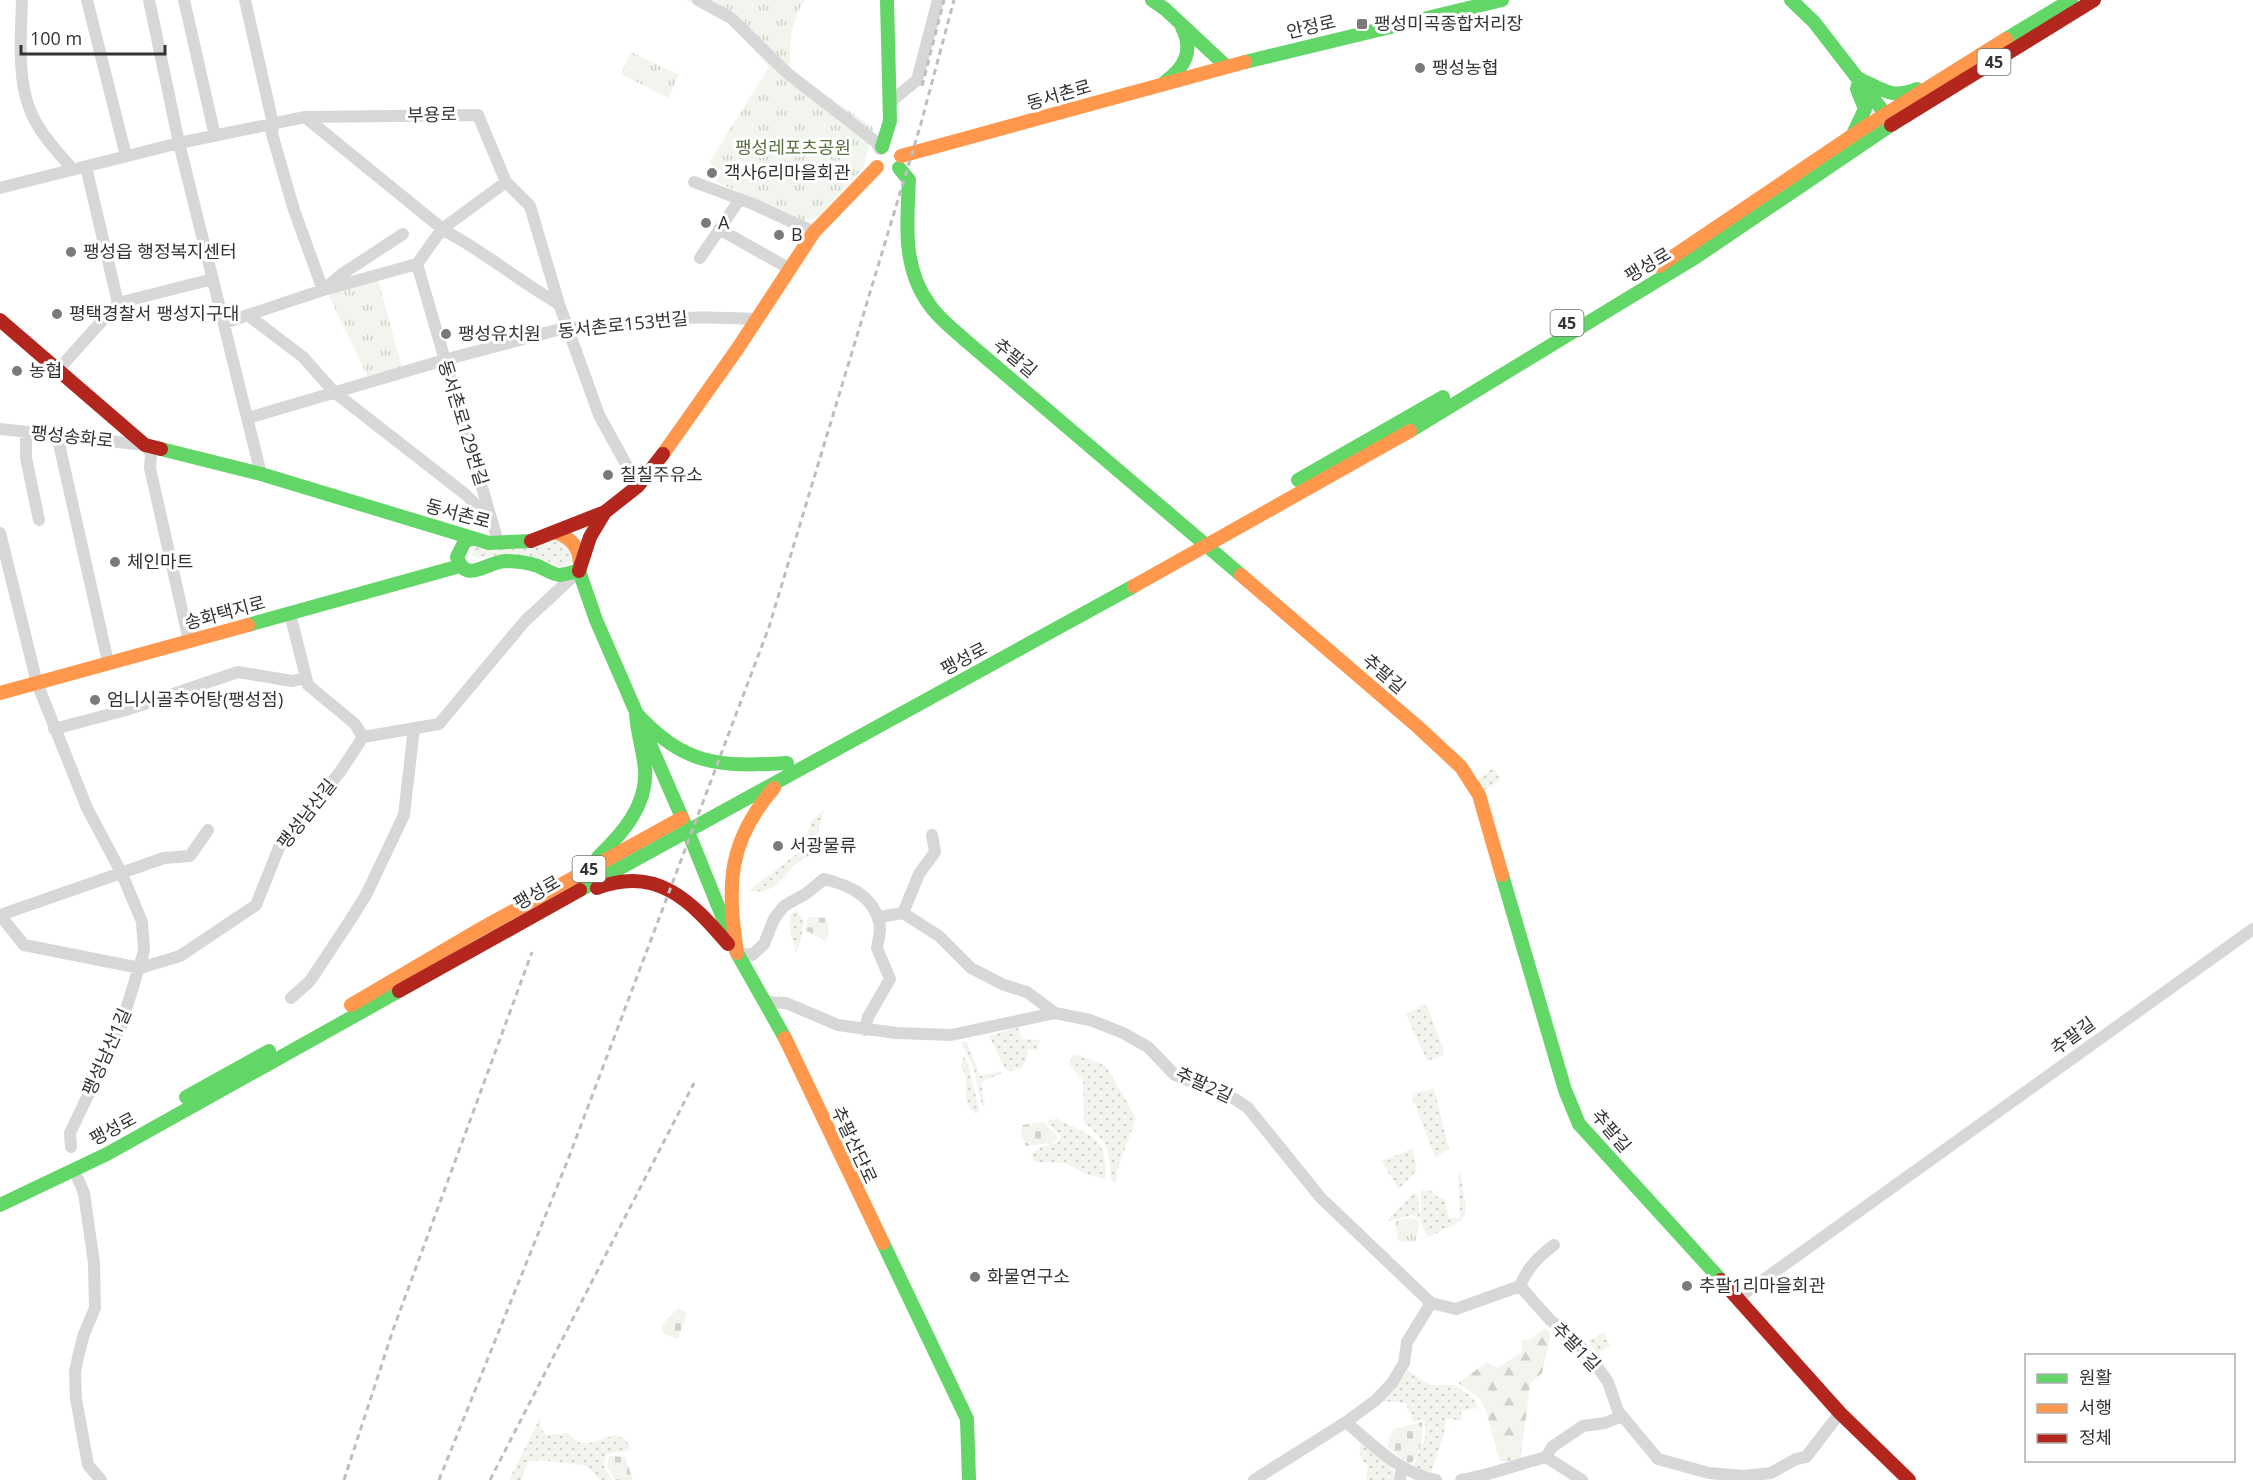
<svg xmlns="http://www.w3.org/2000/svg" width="2253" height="1480" font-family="'Open Sans','Noto Sans KR',sans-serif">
  <defs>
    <pattern id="grass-dots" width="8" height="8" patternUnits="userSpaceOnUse" patternTransform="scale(1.5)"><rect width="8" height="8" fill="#f1f5ed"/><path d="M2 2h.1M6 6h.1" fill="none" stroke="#cfd2cc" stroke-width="1.8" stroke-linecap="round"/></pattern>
    <pattern id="forest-firs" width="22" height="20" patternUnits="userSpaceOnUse" patternTransform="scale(1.5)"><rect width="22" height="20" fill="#f1f5ed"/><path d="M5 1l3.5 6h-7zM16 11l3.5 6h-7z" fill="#cfd2cc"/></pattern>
    <pattern id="cemetery-stones" width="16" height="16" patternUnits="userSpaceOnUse" patternTransform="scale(1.5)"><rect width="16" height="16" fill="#f1f5ed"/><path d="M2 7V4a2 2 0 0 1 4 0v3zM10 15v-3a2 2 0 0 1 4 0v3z" fill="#cfd2cc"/></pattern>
    <pattern id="park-tufts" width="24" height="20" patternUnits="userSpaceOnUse" patternTransform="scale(1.5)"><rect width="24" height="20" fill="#f1f5ed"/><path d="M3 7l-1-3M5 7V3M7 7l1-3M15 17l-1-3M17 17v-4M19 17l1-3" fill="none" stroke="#cfd2cc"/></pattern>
  </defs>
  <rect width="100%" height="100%" fill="#fff"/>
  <path fill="url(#grass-dots)" d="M558,540L576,553L572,562L562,567L539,558L520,555L507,554L476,558L472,555L471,550L476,547Z
    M1493,768L1500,778L1499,781L1479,793L1473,784Z
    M824,810L812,856C791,859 784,886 764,891C759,892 753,891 748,891L802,850L812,820Z
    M796,909L804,923L800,944L796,952C792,939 784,920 796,909Z
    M1423,1005L1427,1006L1444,1051L1443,1055L1427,1061L1406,1014Z
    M1018,1027L1022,1039L1040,1040L1038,1050L1028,1049L1026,1060L1021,1068L1010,1071L1005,1069L989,1036Z
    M961,1041L967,1042L980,1076L1003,1071L1002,1074L984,1080L981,1084L985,1104L982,1106L974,1070Z
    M964,1055L968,1064L978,1105L979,1111L976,1114L970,1109L966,1100V1076L961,1066Z
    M1073,1055L1081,1056L1106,1066L1136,1118L1117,1171L1116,1183L1111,1180C1110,1151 1108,1141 1084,1123L1083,1080L1069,1065Z
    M1434,1089L1449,1149L1435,1157L1412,1097L1418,1092Z
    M1057,1119C1065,1122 1070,1126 1078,1129C1104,1141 1105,1151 1106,1179L1086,1174L1066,1163L1034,1162L1031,1154L1041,1147L1058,1142L1061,1136L1047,1123L1049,1120Z
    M1412,1149L1417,1170L1399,1189L1381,1161Z
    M1458,1173L1460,1174C1469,1222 1473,1216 1428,1237L1421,1223V1191L1430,1190L1438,1197L1445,1199L1449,1218H1460Z
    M1413,1193L1418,1194L1420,1219L1412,1215L1390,1221L1388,1220Z
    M1604,1333L1610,1346L1597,1353L1589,1341Z
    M1408,1371L1431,1385H1454L1474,1398L1478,1408L1461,1411L1462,1421L1446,1418L1444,1434L1431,1473L1413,1467L1426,1435L1425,1422L1421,1419L1413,1422L1406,1403L1382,1401Z
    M540,1418L542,1430L546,1435L568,1433C582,1452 596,1440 615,1435L625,1439L630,1447L626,1451L606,1454L604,1466L612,1480H600L587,1466L541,1460L528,1462L521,1480H509Z
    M1361,1443L1393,1468L1396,1480H1366L1368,1466C1359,1458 1359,1454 1361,1443Z"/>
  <path fill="url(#forest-firs)" d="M1545,1328L1551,1333L1542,1373L1530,1384L1521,1456L1518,1460L1500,1461L1486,1411L1480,1399L1458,1383L1487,1362L1497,1368L1522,1352V1339L1527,1341Z"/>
  <path fill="url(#cemetery-stones)" d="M808,917L826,918L829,931L826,941L805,930Z
    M1045,1122L1046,1125L1057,1136V1140L1052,1143L1026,1146L1021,1135L1022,1125Z
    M678,1308L687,1313L678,1339L663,1333L661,1326Z
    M1422,1422C1423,1434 1422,1456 1410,1464L1388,1448L1389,1438L1394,1429Z
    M609,1456L625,1457L633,1480H615L607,1466Z"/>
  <path fill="url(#park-tufts)" d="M686,0H805C791,18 788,49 791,71L874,128L863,168L818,217L805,221L716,182L722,171L709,163L769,67L731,25Z
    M631,52L679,75L668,98L621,74Z
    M378,280L402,367L368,377L328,294Z
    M1406,1218H1413L1420,1222L1415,1242L1398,1241L1395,1221Z"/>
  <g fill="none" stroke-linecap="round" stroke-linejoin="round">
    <path stroke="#d7d7d7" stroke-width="12" d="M22,0C21,34 17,79 30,110C39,133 58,152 73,170
      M87,0L126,156
      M149,0L179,143L261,474
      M184,0L215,136
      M245,0L273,124L272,134L294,210L323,290L342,274L403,234
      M698,0L731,18L787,73L876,142L880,149
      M889,103L917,80L938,0
      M305,117L445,231C485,252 520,282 559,304
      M86,167L118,303
      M506,182L530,206L559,304L599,415L638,486
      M694,182L753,204L814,232
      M0,188L179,143L305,117L478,115L506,182L442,229L417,264
      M719,229L790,269
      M700,258L740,199
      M249,316L303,357L334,392L465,494L489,517
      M224,323L323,290L417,264L498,542
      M58,370L118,303L213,279
      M248,418L444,360L568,327C596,331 622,323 650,320C686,316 721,317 757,319
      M0,429L145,445L151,453L150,468L189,641
      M26,432V458L39,520
      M57,435L108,662
      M0,533L37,683L87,808L122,874L142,922L144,951L121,1026L70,1133L71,1147
      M290,614L308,685L355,724L363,737
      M54,729L126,710L238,672L292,681L306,678
      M903,913L939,936L971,968L1004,985L1027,992L1055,1013
      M0,915L24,945L140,968L180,956L256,905L280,845L340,772L363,737L439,724L525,621L579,571
      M0,915L164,858L190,856L208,830
      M737,953L752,955L764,944L774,919L784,906L807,893L824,879C848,885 873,895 879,922
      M291,998L310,981L349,922L366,895L404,815L414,728
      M765,1002L786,1003L838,1025L896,1033L951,1035L1055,1013L1090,1020L1123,1033L1148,1047L1175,1075L1235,1099L1248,1108L1321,1198L1431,1303L1456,1309L1520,1286C1528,1267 1538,1257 1554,1245
      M865,1030L868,1017L890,979L877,948L880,931L879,917L903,913L919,874L935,852L932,835
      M78,1179L84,1193L94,1263L95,1308L84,1334L78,1357L75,1372L76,1399L88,1465L101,1480
      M1520,1286L1550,1320L1571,1336L1590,1357L1608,1382L1618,1411L1658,1459L1709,1473L1744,1476L1771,1473L1796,1459L1806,1457L1840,1413
      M1738,1298L2253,929
      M1346,1422L1376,1400L1392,1383L1404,1363L1407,1342L1431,1303
      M1254,1480L1346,1422C1373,1445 1400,1473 1436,1480
      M1400,1480L1402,1467
      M1461,1480C1488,1476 1518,1464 1546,1457
      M1582,1480L1546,1457L1552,1447L1583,1426L1605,1423L1622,1416"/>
    <path stroke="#63d668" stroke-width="14" d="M1152,0L1165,9L1226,66
      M1791,0L1814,22L1893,124
      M2006,39L2071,0
      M1245,62L1502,0
      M1863,81C1887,91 1892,99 1917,89L1919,91
      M1165,82C1185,67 1194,51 1182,27
      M1854,132L1865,109L1857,89L1860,79
      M882,147L890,121L887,0
      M899,168L909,180C907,223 902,267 929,304C938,318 953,329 965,340L1241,575
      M1410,431L1696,257L1891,125
      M161,449L261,474L489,543L531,541
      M1298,480L1443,397
      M471,539L465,541L457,557C466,585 486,562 505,561C516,561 528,563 538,566C545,569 553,575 560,575C566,574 573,572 579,571
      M579,571L596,620L687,829L737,953L785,1038
      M248,625L460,566
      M636,713C685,766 719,767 787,763
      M598,857C622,834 648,805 645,769C643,750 637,732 636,713
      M1502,875L1565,1090L1579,1124L1721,1280
      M580,890L1134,586
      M186,1097L269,1051
      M0,1205L107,1154L399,991
      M883,1243L967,1419L969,1480"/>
    <path stroke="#ff974d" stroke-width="14" d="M901,156L1245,62
      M1659,266L1862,129L2006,39
      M663,454L738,348L814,232L877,167
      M555,532C571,538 580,547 580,565
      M1241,575L1418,727L1461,767L1479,795L1502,875
      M1134,586L1410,431
      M0,693L248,625
      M737,953C727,885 727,842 774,788
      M351,1005L477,931L682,818
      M785,1038L883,1243"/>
    <path stroke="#b3261e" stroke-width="14" d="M1891,125L2094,0
      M0,320L145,445L161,449
      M531,541L605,512L638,486L663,454
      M579,571L590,537L605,512
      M597,888C657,865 691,901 728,944
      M399,991L580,890
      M1721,1280L1840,1413L1909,1480"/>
    <path stroke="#bebebe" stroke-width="3" stroke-dasharray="6 4.5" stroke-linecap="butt" d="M922,86L944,0
      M344,1480L393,1330L532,952
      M439,1480L569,1157L769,627L920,127L954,0
      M490,1480L694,1083"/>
  </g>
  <g fill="#7a7a7a" stroke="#fff" stroke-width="2">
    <rect x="1356" y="18" width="12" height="12" rx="3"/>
    <circle cx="1420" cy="68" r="6"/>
    <circle cx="712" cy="173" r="6"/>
    <circle cx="706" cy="223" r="6"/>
    <circle cx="779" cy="235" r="6"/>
    <circle cx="71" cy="252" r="6"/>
    <circle cx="57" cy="314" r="6"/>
    <circle cx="446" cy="334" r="6"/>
    <circle cx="17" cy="371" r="6"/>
    <circle cx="608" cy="475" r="6"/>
    <circle cx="115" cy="562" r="6"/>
    <circle cx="95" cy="700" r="6"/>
    <circle cx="778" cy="846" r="6"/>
    <circle cx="975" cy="1277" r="6"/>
    <circle cx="1687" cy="1286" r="6"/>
  </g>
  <g text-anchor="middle" stroke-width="6" stroke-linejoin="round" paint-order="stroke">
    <g fill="#fff" stroke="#707070" stroke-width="1.5">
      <rect x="1977.5" y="49" width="33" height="26" rx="4.5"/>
      <rect x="1550.5" y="310" width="33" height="26" rx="4.5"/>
      <rect x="572.5" y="856" width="33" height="26" rx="4.5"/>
    </g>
    <g font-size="16" font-weight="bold" fill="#333">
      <text x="1994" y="68">45</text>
      <text x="1567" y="329">45</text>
      <text x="589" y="875">45</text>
    </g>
    <g font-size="18" fill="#333" stroke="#fff" text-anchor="start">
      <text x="1374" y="30">팽성미곡종합처리장</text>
      <text x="1432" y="74">팽성농협</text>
      <text x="724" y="179">객사6리마을회관</text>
      <text x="718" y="229">A</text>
      <text x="791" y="241">B</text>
      <text x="83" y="258">팽성읍 행정복지센터</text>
      <text x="69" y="320">평택경찰서 팽성지구대</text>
      <text x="458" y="340">팽성유치원</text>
      <text x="29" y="377">농협</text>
      <text x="620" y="481">칠칠주유소</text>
      <text x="127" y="568">체인마트</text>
      <text x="107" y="706">엄니시골추어탕(팽성점)</text>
      <text x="790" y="852">서광물류</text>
      <text x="987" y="1283">화물연구소</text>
      <text x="1699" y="1292">추팔1리마을회관</text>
    </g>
    <g font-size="18" fill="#333" stroke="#fff">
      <text transform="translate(1311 27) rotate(-13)" y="6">안정로</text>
      <text transform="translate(1059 95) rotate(-16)" y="6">동서촌로</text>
      <text transform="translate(432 115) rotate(-1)" y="6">부용로</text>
      <text transform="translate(1648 265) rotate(-31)" y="6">팽성로</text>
      <text transform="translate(623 325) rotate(-6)" y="6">동서촌로153번길</text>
      <text transform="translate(1015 358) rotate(40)" y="6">추팔길</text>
      <text transform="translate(463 423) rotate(73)" y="6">동서촌로129번길</text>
      <text transform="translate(72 437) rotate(6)" y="6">팽성송화로</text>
      <text transform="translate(458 514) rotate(15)" y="6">동서촌로</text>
      <text transform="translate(225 613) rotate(-15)" y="6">송화택지로</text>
      <text transform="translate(964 659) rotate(-28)" y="6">팽성로</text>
      <text transform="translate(1384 674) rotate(41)" y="6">추팔길</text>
      <text transform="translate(307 814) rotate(-52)" y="6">팽성남산길</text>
      <text transform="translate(537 893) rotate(-30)" y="6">팽성로</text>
      <text transform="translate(2073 1036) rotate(-36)" y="6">추팔길</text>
      <text transform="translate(107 1052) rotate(-66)" y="6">팽성남산1길</text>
      <text transform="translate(1204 1085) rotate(25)" y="6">추팔2길</text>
      <text transform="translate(113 1129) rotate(-28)" y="6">팽성로</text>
      <text transform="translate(1611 1131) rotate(50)" y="6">추팔길</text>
      <text transform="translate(854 1145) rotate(65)" y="6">추팔산단로</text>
      <text transform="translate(1576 1347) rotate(46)" y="6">추팔1길</text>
    </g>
    <g font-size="18" fill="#56703f" stroke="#fff">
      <text x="793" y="154">팽성레포츠공원</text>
    </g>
  </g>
  <rect x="2025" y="1354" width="210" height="108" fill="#ffffff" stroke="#adadad" stroke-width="1.5"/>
  <rect x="2037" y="1374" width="30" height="9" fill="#63d668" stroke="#adadad" stroke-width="1.5"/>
  <text x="2079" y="1384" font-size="18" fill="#333333">원활</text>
  <rect x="2037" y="1404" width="30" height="9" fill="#ff974d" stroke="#adadad" stroke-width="1.5"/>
  <text x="2079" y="1414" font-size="18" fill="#333333">서행</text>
  <rect x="2037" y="1434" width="30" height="9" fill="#b3261e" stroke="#adadad" stroke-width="1.5"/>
  <text x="2079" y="1444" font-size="18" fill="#333333">정체</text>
  <path d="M21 45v9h144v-9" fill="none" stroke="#333333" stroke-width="3"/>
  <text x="30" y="45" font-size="18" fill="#333333" stroke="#ffffff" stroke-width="4.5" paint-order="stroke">100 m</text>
</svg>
